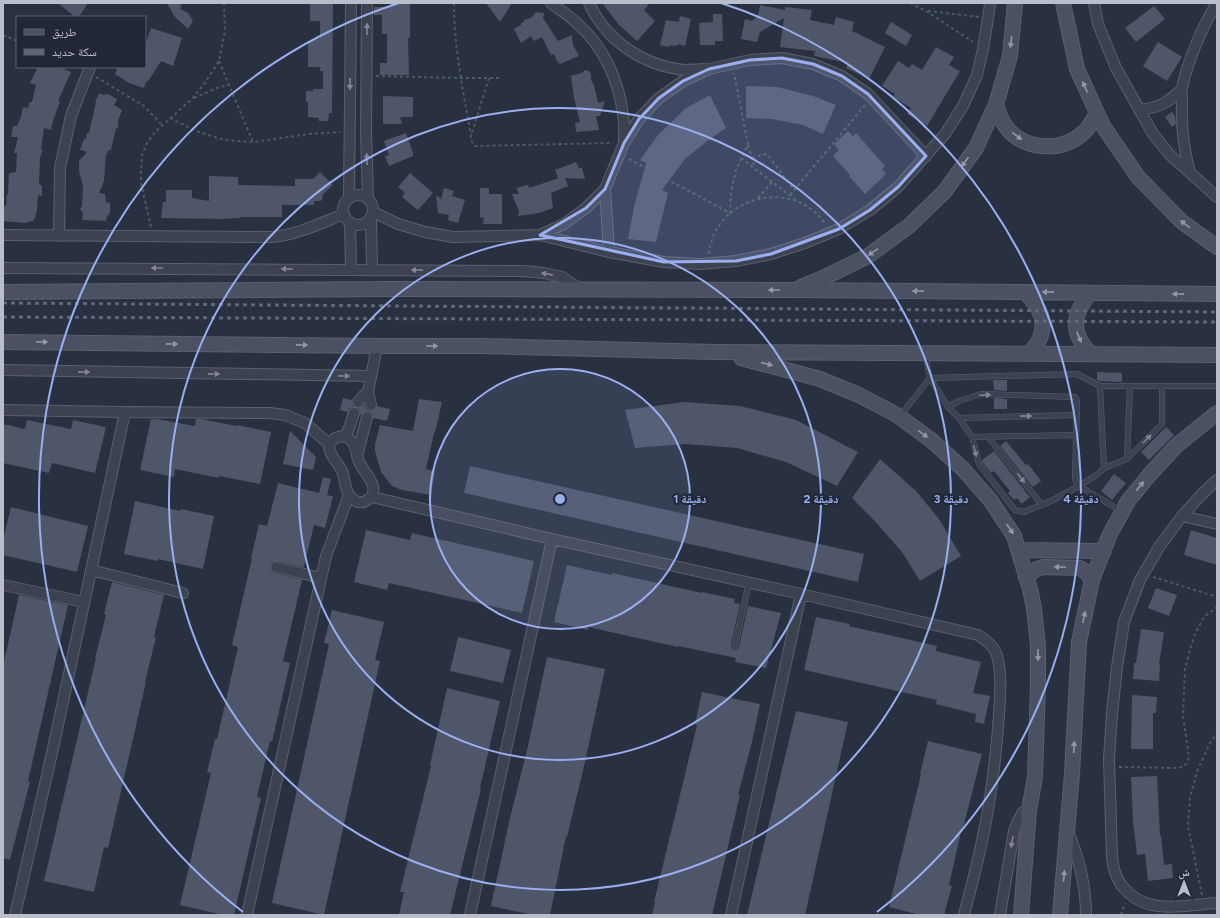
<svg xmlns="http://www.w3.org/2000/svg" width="1220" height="918" font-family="Figtree,'Noto Naskh Arabic',sans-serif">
  <rect width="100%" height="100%" fill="#293040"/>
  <path fill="#4f5669" d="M58,3H88L79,17H75Z
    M167,3H182L180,9L188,13L193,21L188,29L174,16Z
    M310,3H333L332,113H329L328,121H319V118L308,117V102H306V91H313V89H323V71H320V67H308V41H314V38H320V21H310Z
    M390,3H410V38H408L409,75H380V63H387V34H382V15H374V7H390Z
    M486,3H512L500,22Z
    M602,3H650L644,10L655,21L637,41L619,25Z
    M760,5L785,10V7L812,10L810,20L834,25L836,17L854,22L852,31L885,47L869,79L846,68L848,63L814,56L815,51L780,47L784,18L760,32L757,42L741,39L745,19L752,21L758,15Z
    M1154,6L1165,19L1136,42L1125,28Z
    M536,12L544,13L543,18L558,41L572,35L573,45L579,56L560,64L557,61L554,54L551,55L542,37L534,41L531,36L521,43L514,29L521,25V23L524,22V20L531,18Z
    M713,14H722L723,41H715V45H700L699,23L713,22Z
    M680,16L691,19L685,46L678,44L676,46L670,45L669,47L660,45L666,20L679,22Z
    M891,22L912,35L906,46L885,33Z
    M151,28L182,38L173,66L161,61L149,80L146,82L144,88L129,83L115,74L118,67H145V46Z
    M1158,42L1182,57L1167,81L1143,66Z
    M936,47L954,57L949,65L960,71L927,126L907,114L911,108L893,97L895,94L882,86L898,61L909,68L912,64L922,70Z
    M38,67H59L71,72L58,101H60L53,121L51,130L44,128L41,149H43L40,158L39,184L42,186V196L38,195L37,210L35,218L33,221L25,223L3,221V206H6L7,194H8L9,173L16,172L17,153H14L18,137H11L13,126H17L21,117L23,107L28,108L30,102H32L36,85L30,83Z
    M585,70L589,71L591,74V80L594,85L598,103L605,101L600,116H596L599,130L576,132L575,123L580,122L574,98L571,76L582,73Z
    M746,86L777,87L813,96L836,105L823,134L803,125L772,119L746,118Z
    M99,93L103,95L108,94L117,99L114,105L122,110L118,121V129L116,128L111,150H109L106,155L104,181L99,193L105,194L106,202L110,203V213L109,215L107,216L106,221L82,220L83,213L80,209L82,206L83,186L79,171V161L87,152L80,150L84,139H86L87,133H89L96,102H95Z
    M710,95L726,128L707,141L685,159L662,190L668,193L656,242L628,239L634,207L646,163L640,160L658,135L686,108Z
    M383,96L413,97V117H400L402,124H383Z
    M1172,112L1175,116L1176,124L1172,127L1165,117Z
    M848,131L853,136L856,133L885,166L882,169L886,174L865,194L849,176L850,175L833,156L839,150L835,146V143Z
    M406,133L413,153V156L389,166L385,156L389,155L384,141Z
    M576,162L579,168H582L585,179L565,178L568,186L551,193L553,208L539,213L518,216L519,211L512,194H519L516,188L528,185L529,188L559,178H558L555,170Z
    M320,172L333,185L323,194L322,200L320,201H314V205H282V217H240V218L223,219L161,218L163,202H166V190H192V198L209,201V176L238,177V185L295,186V179H313Z
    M410,173L433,193L418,210L402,197L405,193L398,187Z
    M444,188L454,191L452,196L465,200L458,223L448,220L449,215L438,213L436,195L441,199Z
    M480,188H489V194H502V224H483L484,218L480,217Z
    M1097,372L1122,373V382L1099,381L1097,380Z
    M993,380H1007V391L994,390Z
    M343,398L352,400V404L354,407L349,408L348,412L340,410Z
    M994,398L1007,399V409H994Z
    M419,399L442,402L435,433H434L426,469L435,471L431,495L402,490L392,486L381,472L375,451V444L380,425L413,431Z
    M684,402L740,406L796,420L858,452L837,486L786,462L737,448L686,444L635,448L625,410Z
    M364,405L366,409L368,411H365L360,415V411L358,408Z
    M377,406L390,409L387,421L373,418V415L370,411L375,410Z
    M151,419H157L195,426L196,419H201L237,426V425L271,432L260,484L219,476V478L175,469L174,477L140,470Z
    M27,420L71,429L73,420L106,427L95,473L52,463L49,473L3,463V424L25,429Z
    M1166,427L1174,435L1149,460L1141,452Z
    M290,431L316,457L313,470L283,464Z
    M1006,441L1026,465L1028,464L1041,481L1033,487L1000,446Z
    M994,451L1026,492H1025L1030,497L1022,504L1017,498L1014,500L1008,493L1010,491L994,471L991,473L982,462V460Z
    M880,459L916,491L926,503L939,519L961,556L920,581L902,552L873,519L852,498Z
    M470,466L864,554L858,582L464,493Z
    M1114,474L1126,483L1112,500L1101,491Z
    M323,477L331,479L327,495L333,496L325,528L314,525L304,567L277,561L272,562L270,566L271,571L274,573L302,580L283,661L290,663L272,742L270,741L257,797L261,798L234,915H223L180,905L211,773L207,772L215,739H217L238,647L232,645L252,558H251L259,524L267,526L278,483L319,493Z
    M135,501L180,511L181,509L214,516L203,569L158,559V561L124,554Z
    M11,507L88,526L77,572L3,555V540Z
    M366,530L410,540L412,533L534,561L522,613L389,583L387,590L354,582Z
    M1191,530L1217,538V565L1184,555Z
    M567,565L611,575L612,573L702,593V592L735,599L734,603L740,604L731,645L732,649L735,650L738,649L739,647L748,606L781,613L766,668L735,662L736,658L678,646V647L588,627V630L554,622Z
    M112,582L164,595L154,637H156L145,682H146L108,848L104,847L94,892L44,881L96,658H95L106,615L104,614Z
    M1156,588L1177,595L1169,616L1148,608Z
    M19,595L68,605L28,781L30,782L10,860L3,858V666Z
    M332,610L384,622L375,660L380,661L324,915L272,903L329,644L324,643Z
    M816,617L850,624L849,626L937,646L936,651L981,662L973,693L990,696L984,724L975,722L976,714L936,704L937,700L804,670Z
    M1141,629L1164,632L1159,664H1160L1159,681L1133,679L1134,663H1136Z
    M458,637L511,650L503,683L450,671Z
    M547,657L605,669L585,762L567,837L566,836L550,915H533L491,906L509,822L528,746Z
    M447,688L500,701L480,788L481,789L450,915H399L404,892H400L431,766L430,765Z
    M702,692L760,704L752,742L738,795H740L712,915H652L655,902H654L697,725L695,724Z
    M1132,695L1157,697L1156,713H1153V749H1131Z
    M796,711L848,722L805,915H747Z
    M928,741L982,754L962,832H961L949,885L952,886L944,915H920L889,907L921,774H920Z
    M1157,776L1160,835H1161L1164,865L1172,864L1173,878L1148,881L1145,854L1137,855L1133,822L1131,777Z"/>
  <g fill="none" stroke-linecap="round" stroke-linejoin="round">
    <defs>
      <path id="lane" d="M925,354L930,378L948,407L959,418L972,437L979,464L1015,510L1024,512L1051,501L1079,486L1098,474L1104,468L1127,459L1162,424V386
        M948,407L959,401L981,394L1075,397L1077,401L1075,479L1079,486L1121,511
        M900,416L930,378L1077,374L1100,386
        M959,418L1077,415
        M972,437L1076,435
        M988,437L1042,505
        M1127,459L1130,386
        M1104,468L1100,386H1217
        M735,646L749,582"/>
      <path id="street" d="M367,3L366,133L368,198
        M551,3C560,10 570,16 578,24C604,47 619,81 623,115C625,124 624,134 624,143
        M589,3C606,41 644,66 685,70C691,70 698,69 704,69
        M1094,3L1098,24L1116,68L1153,134L1170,155L1217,197
        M1139,110C1161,107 1166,104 1182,89
        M1190,173C1184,150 1181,127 1182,103C1182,98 1181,93 1182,88C1188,60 1202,27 1217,3
        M605,189L609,252
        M343 210a15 15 0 1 1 30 0a15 15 0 1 1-30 0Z
        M349,198L351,3
        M373,212L398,224L425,232L453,237L540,235L609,252L664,262L700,264L736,261L771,254L805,243L839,229L870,210L898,187L945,134L963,106L977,75L983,49L989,12L990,3
        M371,217L372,270
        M350,222L351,269
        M3,235L272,237C297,235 321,223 344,214
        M540,235L564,224L586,208L605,189L624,143L639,119L659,98L683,81L709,69L750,60L782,58L813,64L842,76L868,94L926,156
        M59,236L60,168L71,116L90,67
        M3,268L523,271L544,273L562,277L580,289
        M3,370L371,376
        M358,402L363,396L368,392
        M371,405L368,392L377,346
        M3,410L125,412L270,413L285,415L305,423L329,444
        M342,436C355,438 356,451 359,462C363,470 371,478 373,486C376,497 362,508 353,499C344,492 346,481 342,471C338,462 328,455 329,444L335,438Z
        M346,437L354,413
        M357,456L367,417
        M1217,480L1202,494L1182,516L1159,547L1140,580L1124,622L1117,667L1112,713L1109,759L1112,857C1113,862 1113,867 1115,872C1117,878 1120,884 1124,888C1147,916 1185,905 1217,903
        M372,497L552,539L801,594L978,635C984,639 990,643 994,649C1003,664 1000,698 999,715C996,757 991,800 982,841C977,866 970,891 964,915
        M1182,516L1217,524
        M276,567L321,578
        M91,570L183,593
        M3,585L84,602
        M1068,831C1079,858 1086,886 1086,915
        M15,915L52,753L125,412
        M247,915L326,556L349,495
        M470,915L552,539
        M731,915L801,594
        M1000,915L1014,831L1018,821L1023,812L1029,810"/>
      <path id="secondary" d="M1063,3L1077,69L1103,126L1138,177L1182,222L1217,247
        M996,104C998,112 1001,120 1006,127C1024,150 1061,153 1083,133C1089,128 1093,120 1097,113
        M801,287L823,278L868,256L909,226L945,191L976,148L996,104L1010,56L1015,3
        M3,292L391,289L793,290L1217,294
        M1025,292C1039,306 1049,322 1038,342C1036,346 1032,350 1028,354
        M1090,293C1072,315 1070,333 1091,354
        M3,342L377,346H481L716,352L1217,355
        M741,358L820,379L859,395L897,415L931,440L963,469L991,501L1014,536L1030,589L1034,608L1038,646V685L1035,777L1029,810L1021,915
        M1019,550L1104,551
        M1026,578L1034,570L1043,567L1080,568L1087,573L1092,580
        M1060,915L1072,774L1079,642L1092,580L1110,534L1128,501L1151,473L1176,446L1217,413"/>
    </defs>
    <use href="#lane" stroke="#5b606d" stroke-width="6"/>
    <use href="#street" stroke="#5b606d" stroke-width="12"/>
    <use href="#secondary" stroke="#5b606d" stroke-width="16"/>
    <path stroke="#4b5b60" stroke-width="2" stroke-dasharray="3 3" stroke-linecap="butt" d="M454,3C454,47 463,91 471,135
      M910,3L926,11L973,42
      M928,11L979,17
      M3,35L17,41
      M219,61L253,142
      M376,76L461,78H499
      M96,77L144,106L162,125
      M489,78L470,139L475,146L613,143
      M194,98L217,88L229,85
      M170,118L196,131L224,140L253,142L309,134L340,132
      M748,145L755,168
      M741,158L797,201
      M752,158L765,154L768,155L794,190
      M629,159L730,213L731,192L736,170L748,144L734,73
      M790,195L865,105
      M758,198L772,182
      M151,227L141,183V171L142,155L147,143L155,132L193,98L204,84L219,61L225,31L224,3
      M709,254C714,196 794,176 826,225
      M1153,577L1217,597
      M1119,767L1177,768C1184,767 1188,764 1189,757L1183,716L1185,669L1191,646L1196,632L1204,617L1217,607
      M1202,895L1188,826L1190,797L1198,769L1210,743L1217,733
      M1121,915L1125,903"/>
    <use href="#lane" stroke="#3d4250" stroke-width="5"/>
    <use href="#street" stroke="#3d4250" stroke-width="10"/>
    <use href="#secondary" stroke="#4b5163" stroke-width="14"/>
    <path stroke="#5f6677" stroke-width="3" stroke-dasharray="4 4" stroke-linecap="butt" d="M3,303L1217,312
      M3,317L1217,322"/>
  </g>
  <defs><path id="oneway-solid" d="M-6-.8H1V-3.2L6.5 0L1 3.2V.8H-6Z"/></defs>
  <g fill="#828693">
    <use href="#oneway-solid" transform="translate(367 29) rotate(-89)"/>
    <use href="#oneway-solid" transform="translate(350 84) rotate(91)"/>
    <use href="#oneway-solid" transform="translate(367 159) rotate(-92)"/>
    <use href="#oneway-solid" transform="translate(157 268) rotate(-180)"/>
    <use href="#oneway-solid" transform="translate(287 269) rotate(-180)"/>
    <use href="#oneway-solid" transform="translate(417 270) rotate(-179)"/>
    <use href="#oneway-solid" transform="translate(547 274) rotate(-169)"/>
    <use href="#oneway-solid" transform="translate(84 372) rotate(1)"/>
    <use href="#oneway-solid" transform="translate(214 374) rotate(1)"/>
    <use href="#oneway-solid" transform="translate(344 376) rotate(1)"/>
    <use href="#oneway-solid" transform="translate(985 395) rotate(-3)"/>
    <use href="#oneway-solid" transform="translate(1026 416) rotate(-1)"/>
    <use href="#oneway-solid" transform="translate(1147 439) rotate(-45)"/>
    <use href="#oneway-solid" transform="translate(975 451) rotate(76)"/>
    <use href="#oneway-solid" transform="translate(1021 478) rotate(52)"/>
    <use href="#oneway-solid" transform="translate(1012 842) rotate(100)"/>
  </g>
  <g fill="#9398a6">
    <use href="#oneway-solid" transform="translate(1011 42) rotate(97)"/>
    <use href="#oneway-solid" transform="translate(1085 87) rotate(-114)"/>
    <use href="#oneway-solid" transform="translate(1017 136) rotate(37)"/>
    <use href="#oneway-solid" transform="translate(965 162) rotate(126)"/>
    <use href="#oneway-solid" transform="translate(1185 224) rotate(-142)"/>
    <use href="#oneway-solid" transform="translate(873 252) rotate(145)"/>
    <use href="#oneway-solid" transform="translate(774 290) rotate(180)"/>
    <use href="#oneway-solid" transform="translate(918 291) rotate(-179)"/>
    <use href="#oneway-solid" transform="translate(1048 292) rotate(-179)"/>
    <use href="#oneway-solid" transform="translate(1178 294) rotate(-179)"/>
    <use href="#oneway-solid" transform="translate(1079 337) rotate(67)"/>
    <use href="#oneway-solid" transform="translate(42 342) rotate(1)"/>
    <use href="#oneway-solid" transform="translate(172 344) rotate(1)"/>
    <use href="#oneway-solid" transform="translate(302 345) rotate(1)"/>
    <use href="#oneway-solid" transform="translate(432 346)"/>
    <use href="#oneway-solid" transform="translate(767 364) rotate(13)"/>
    <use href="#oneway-solid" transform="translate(923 434) rotate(36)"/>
    <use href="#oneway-solid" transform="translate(1140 486) rotate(-51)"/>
    <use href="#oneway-solid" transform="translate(1010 529) rotate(56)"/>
    <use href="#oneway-solid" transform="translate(1060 567) rotate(-177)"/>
    <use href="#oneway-solid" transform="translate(1084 617) rotate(-79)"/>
    <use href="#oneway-solid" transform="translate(1038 655) rotate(90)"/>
    <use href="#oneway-solid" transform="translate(1074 747) rotate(-87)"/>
    <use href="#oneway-solid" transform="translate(1064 876) rotate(-85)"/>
  </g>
  <path fill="#99aff0" fill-opacity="0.2" stroke="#99aff0" stroke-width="3" stroke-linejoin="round" d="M782,58L813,64L842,76L868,94L926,156L898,187L870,210L839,229L771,254L736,261L664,262L540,235L586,208L605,189L624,143L639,119L659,98L683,81L709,69L750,60Z"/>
  <circle cx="560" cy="499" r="130" fill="#99aff0" fill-opacity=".12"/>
  <g fill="none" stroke="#99aff0" stroke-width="2">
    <circle cx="560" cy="499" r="130"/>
    <circle cx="560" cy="499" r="261"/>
    <circle cx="560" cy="499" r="391"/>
    <path d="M243 912A521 521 0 0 1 399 3M721 3A521 521 0 0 1 877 912"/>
  </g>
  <circle cx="560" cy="499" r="6" fill="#99aff0" stroke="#212736" stroke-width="2"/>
  <g font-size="12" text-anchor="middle" font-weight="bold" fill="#99aff0" stroke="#212736" stroke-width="4" stroke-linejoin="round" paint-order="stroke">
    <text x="690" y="503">1 دقيقة</text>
    <text x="821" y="503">2 دقيقة</text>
    <text x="951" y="503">3 دقيقة</text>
    <text x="1081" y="503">4 دقيقة</text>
  </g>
  <rect width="1220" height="918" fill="none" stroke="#babeca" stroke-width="8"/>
  <rect x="16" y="16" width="130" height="52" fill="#212736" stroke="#5e6371"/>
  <rect x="24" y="29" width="20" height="6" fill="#4b5163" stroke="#5e6371"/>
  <text x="52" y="36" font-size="12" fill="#babeca">طريق</text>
  <rect x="24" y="49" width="20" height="6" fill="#5f6677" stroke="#5e6371"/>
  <text x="52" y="56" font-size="12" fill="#babeca">سكة حديد</text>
  <g transform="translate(1184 882)" stroke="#212736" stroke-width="3" paint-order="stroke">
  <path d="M0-3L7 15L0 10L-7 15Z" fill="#babeca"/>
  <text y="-6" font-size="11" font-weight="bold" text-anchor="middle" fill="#babeca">ش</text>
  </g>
</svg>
